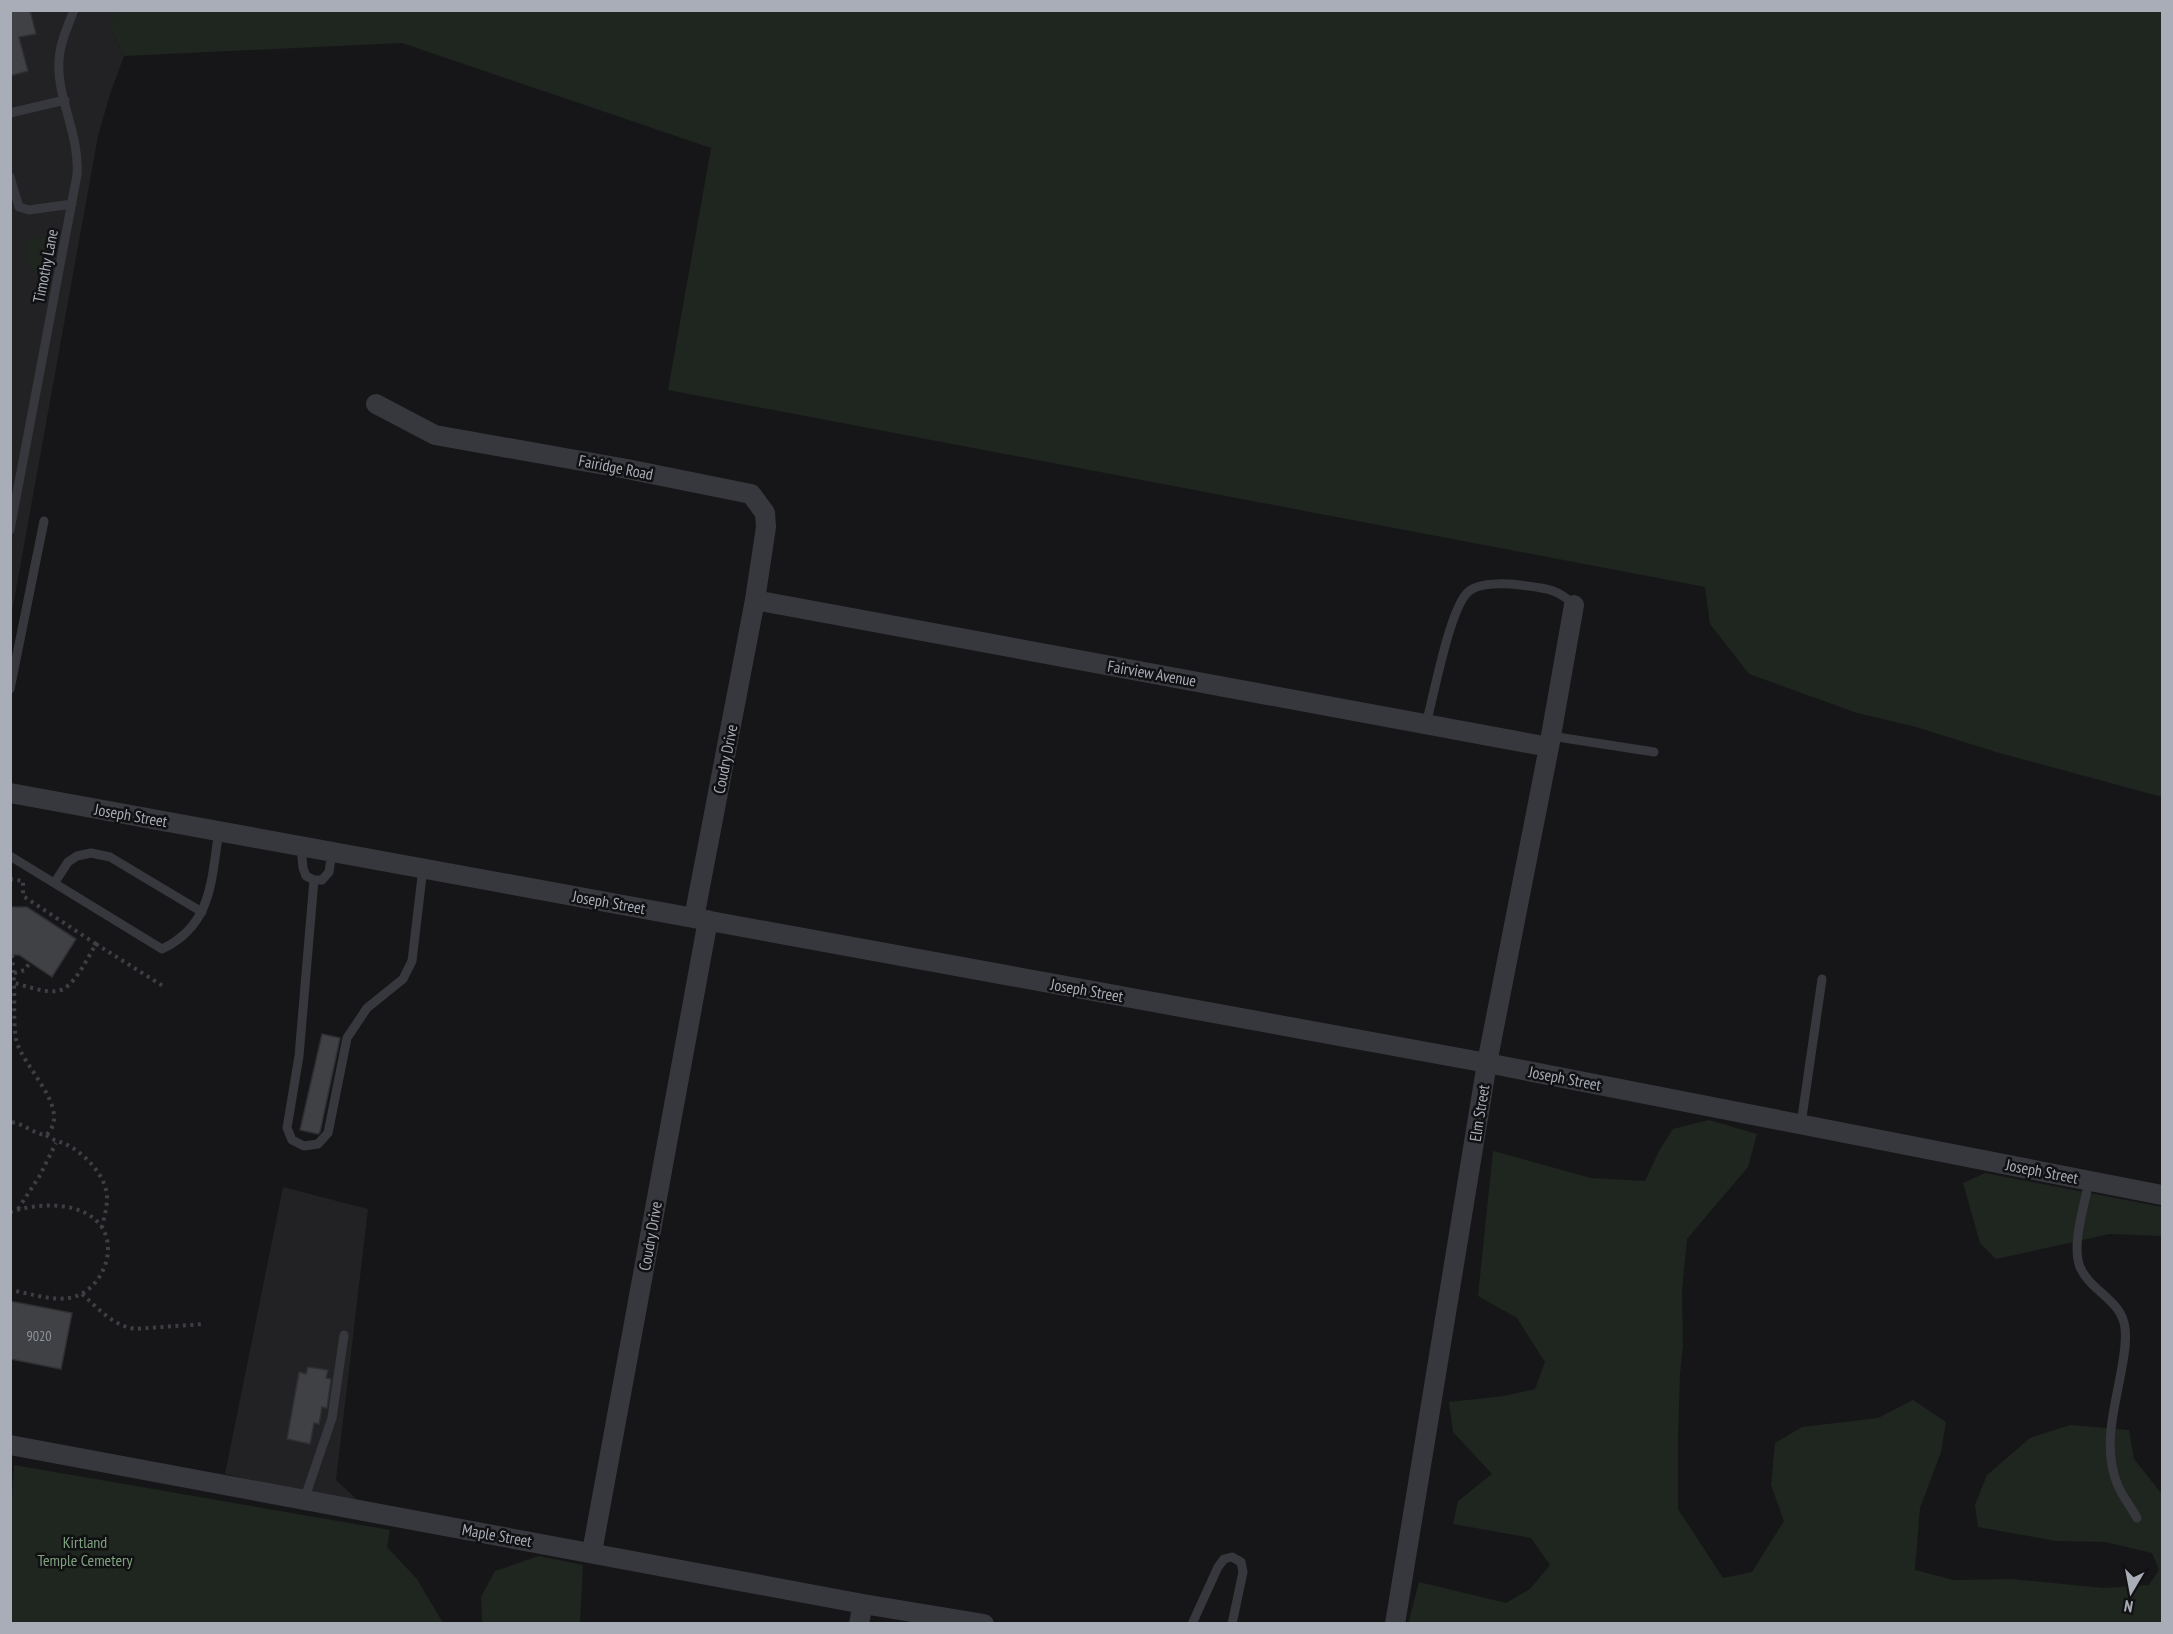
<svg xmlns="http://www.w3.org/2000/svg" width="2173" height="1634" font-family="'PT Sans Narrow',sans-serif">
  <rect width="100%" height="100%" fill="#161618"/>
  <path fill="#222225" d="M11,11H117L109,26L124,56L111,91L98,136L11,617Z
    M283,1187L368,1209L336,1480L363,1505L225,1474Z"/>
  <path fill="#1e261f" d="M117,10L2162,11V797L1996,752L1916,727L1857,713L1749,674L1710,624L1705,587L668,390L711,148L402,43L124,56L109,26Z
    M51,235L47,252L36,272L30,267L24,241Z
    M1709,1120L1757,1134L1748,1167L1687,1239L1682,1290L1683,1346L1680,1374L1678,1439V1509L1723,1578L1752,1572L1784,1521L1771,1485L1775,1443L1802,1427L1878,1418L1913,1400L1946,1422L1941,1452L1920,1508L1915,1570L1954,1580L2011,1579L2104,1588L2149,1585L2159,1570L2152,1553L2105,1542L2056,1541L1978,1527L1975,1505L1987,1475L2030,1438L2070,1425L2129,1430L2134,1459L2162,1494V1623L1408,1624L1419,1582L1506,1603L1530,1589L1550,1565L1531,1538L1453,1524L1458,1501L1492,1474L1453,1432L1449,1402L1504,1396L1535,1389L1545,1362L1517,1318L1478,1296L1493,1151L1591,1178L1645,1181L1660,1149L1673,1129Z
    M1985,1173L2162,1207V1236L2110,1234L1996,1259L1980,1243L1963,1183Z
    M14,1465L390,1530L387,1547L417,1579L443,1623H11L10,1528Z
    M539,1556L583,1565L580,1623H482L481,1597L495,1571Z"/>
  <path fill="#404145" stroke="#303034" stroke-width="1.5" d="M10,10H30L36,34L19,37L28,71L10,76Z
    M10,907H27L76,939L52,977L19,955H10Z
    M322,1034L340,1038L320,1132L318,1134L300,1130Z
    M10,1301L72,1313L61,1369L10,1359Z
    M308,1367L328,1370L326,1378L331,1379L327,1408L322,1407L319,1424L314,1423L310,1444L287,1439L299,1372L306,1374Z"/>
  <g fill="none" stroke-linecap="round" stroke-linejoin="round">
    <path stroke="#3d3f44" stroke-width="4" stroke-dasharray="3 4.5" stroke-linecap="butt" d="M10,879L23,881V896L96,944C87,958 74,989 57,991C44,993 27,986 14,983C15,1001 13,1021 16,1039C21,1066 74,1110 46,1135C33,1134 24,1123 10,1122
      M96,944L163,986
      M12,955L14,983
      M14,973L25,970L30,962
      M46,1135C57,1143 62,1141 71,1147C87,1156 108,1179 107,1199C107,1208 104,1218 102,1227
      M18,1209L39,1177L56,1143
      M10,1212C37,1203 82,1200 101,1226C119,1251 100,1293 69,1298C51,1301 29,1293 10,1290
      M82,1294C99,1309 112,1325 135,1329L203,1324"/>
    <path stroke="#37383d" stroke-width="9" d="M10,113L65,100
      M10,177L19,207L29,210L72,204
      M10,530L77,175C80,134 56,97 59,60C60,42 68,26 74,10
      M10,689L44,521
      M1426,724C1434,695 1449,612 1467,593C1477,582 1506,583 1520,585C1543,588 1557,588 1574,605
      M1551,736L1654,752
      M301,846L303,868L306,876L314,880H322L329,872L332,852
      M10,856L162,949C213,925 211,879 219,831
      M314,880L299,1056L287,1128L292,1140L304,1146L318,1144L328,1133L347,1038L367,1008L403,979L412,961L423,868
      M55,882L68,862L77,856L91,853L110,857L202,912
      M1801,1124L1822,979
      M2089,1181C2085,1203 2071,1245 2080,1267C2090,1291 2122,1300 2125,1328C2127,1344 2123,1361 2120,1378C2113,1414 2103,1450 2118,1486C2123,1497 2131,1507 2137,1518
      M304,1500L332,1418L344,1335
      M1192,1624L1218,1567L1224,1559L1232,1557L1241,1562L1243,1572L1232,1624"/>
    <path stroke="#37383d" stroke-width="20" d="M376,404L435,435L627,469L751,494L765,513L766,527L755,600L694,918
      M755,600L1549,747
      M10,793L1487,1063L2162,1195
      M10,1445L863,1604L984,1624
      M592,1552L708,920
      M859,1624L863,1604
      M1395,1624L1487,1063L1549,747L1574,605"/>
  </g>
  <g text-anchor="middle" stroke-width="5" stroke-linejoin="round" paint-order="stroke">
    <g font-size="14" fill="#8e929b">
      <text x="39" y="1341">9020</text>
    </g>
    <g font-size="16" fill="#a8adb8" stroke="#111113">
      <text transform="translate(45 266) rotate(-79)" y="6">Timothy Lane</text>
      <text transform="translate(616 467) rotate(11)" y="6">Fairidge Road</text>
      <text transform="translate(1152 673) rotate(10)" y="6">Fairview Avenue</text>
      <text transform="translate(725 759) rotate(-79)" y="6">Coudry Drive</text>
      <text transform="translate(131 815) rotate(10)" y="6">Joseph Street</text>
      <text transform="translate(609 902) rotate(10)" y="6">Joseph Street</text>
      <text transform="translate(1087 990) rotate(10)" y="6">Joseph Street</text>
      <text transform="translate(1565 1078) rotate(11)" y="6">Joseph Street</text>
      <text transform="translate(1479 1113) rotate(-81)" y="6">Elm Street</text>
      <text transform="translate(2042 1171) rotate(11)" y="6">Joseph Street</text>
      <text transform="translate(650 1236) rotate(-80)" y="6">Coudry Drive</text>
      <text transform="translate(497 1535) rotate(10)" y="6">Maple Street</text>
    </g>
    <g font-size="16" fill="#7fa381" stroke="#111113">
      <text x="85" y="1548">Kirtland<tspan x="85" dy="18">Temple Cemetery</tspan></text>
    </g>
  </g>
  <rect width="2173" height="1634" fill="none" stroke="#a8adb8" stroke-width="24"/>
  <g transform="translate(2131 1592) rotate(190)" stroke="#111113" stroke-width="4.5" paint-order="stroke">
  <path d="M0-4.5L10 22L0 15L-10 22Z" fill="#a8adb8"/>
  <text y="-9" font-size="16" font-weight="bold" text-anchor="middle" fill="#a8adb8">N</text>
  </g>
</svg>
